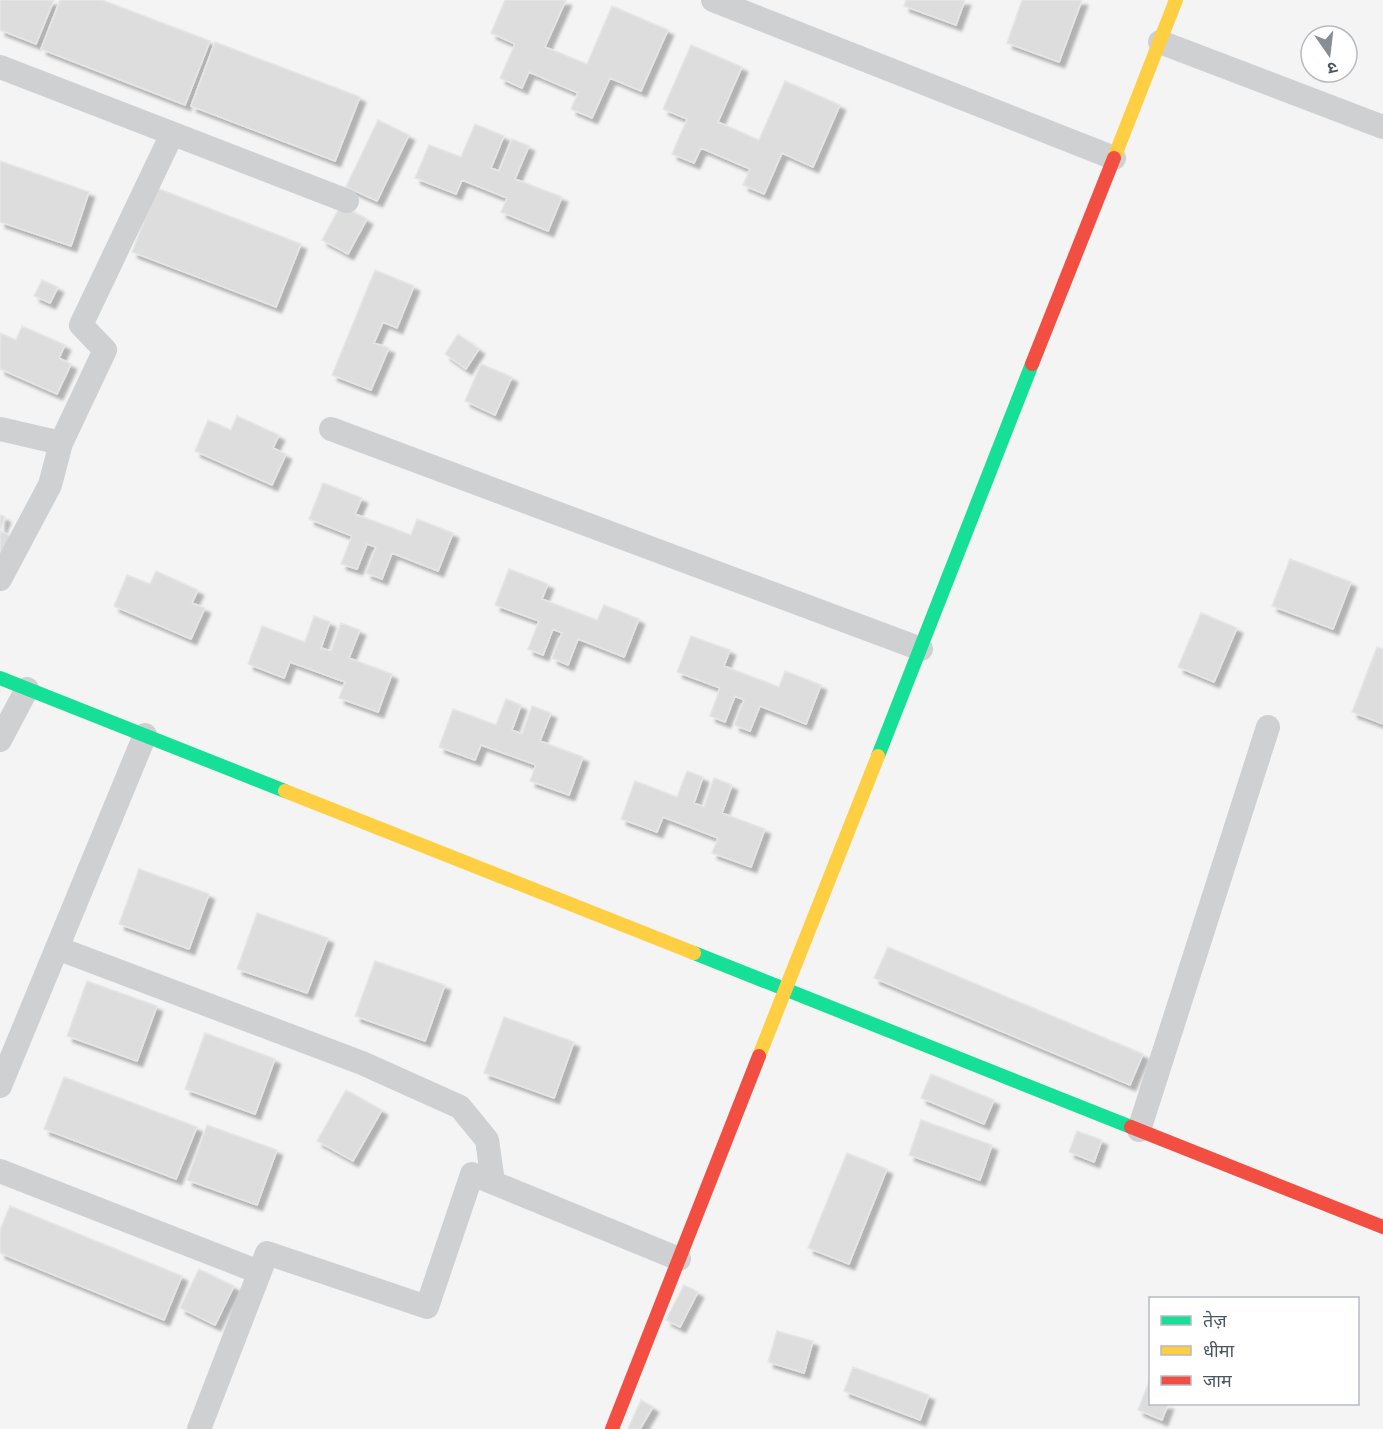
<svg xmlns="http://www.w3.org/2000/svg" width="1383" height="1429" font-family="Figtree,'Noto Sans Devanagari',sans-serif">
  <defs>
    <filter id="shadow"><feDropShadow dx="5.5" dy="5.5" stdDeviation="1.5" flood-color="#0004"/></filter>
  </defs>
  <rect width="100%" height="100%" fill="#f4f4f4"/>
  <path fill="#ddddde" stroke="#e5e6e7" stroke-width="1.5" filter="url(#shadow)" d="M0,0H54L36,44L0,30Z
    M60,0H102L210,41L185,105L41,49Z
    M505,0H566L545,47L587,64L612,6L668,30L641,91L610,78L592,118L571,109L578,93L529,72L522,88L500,78L515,44L491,33Z
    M906,0H965L956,25L904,6Z
    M1022,0H1082L1059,62L1007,43Z
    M215,42L360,97L335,161L191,106Z
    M691,45L742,67L718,122L759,140L785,81L840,105L813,167L782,153L764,194L743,185L750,169L701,148L694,163L672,154L687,119L663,109Z
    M378,120L409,135L377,201L346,187Z
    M475,124L504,136L491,168L499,171L512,139L529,146L515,179L562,197L548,231L501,212L507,198L462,180L456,194L415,178L429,145L461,157Z
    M0,161L89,192L71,246L0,222Z
    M157,188L301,244L276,307L132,252Z
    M341,205L367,219L348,254L322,240Z
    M375,270L414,286L397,328L383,322L374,343L389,348L371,390L332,375Z
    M42,280L58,287L50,303L34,296Z
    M22,326L65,345L59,358L71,364L57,394L0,369V333L16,340Z
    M458,334L479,349L466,369L445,354Z
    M481,364L512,377L495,415L465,401Z
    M237,416L279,435L273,448L286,454L272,485L195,451L208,420L231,430Z
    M323,483L362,498L355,514L411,535L417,519L453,533L438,571L392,553L382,579L366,573L376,547L367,544L357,569L341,564L352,536L309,519Z
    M0,515L5,517L0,530Z
    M0,531L11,536L0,562Z
    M1290,559L1351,582L1333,629L1272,606Z
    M509,569L548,584L542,599L597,620L604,605L639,619L624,657L578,639L568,665L552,658L562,633L553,629L543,655L528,649L539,621L495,605Z
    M156,571L198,590L192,603L205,608L191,639L114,606L127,575L150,584Z
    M1201,613L1237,628L1214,682L1178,667Z
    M314,616L330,622L321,648L331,651L341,623L360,630L349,658L392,674L378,712L339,698L345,682L290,662L284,678L248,664L262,626L305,642Z
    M691,636L730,650L724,666L779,687L785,671L821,685L806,724L760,706L750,731L734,725L744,700L735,696L725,722L710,716L720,688L677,672Z
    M1377,647L1383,649V724L1352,712Z
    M506,699L521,705L512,730L522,734L532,706L551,713L540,741L583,757L569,795L530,781L536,765L481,745L475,760L439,747L453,709L496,725Z
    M687,771L703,777L694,803L704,807L714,778L732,785L722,813L765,829L751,867L712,853L718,838L663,817L657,832L621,819L635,781L677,797Z
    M139,869L209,894L189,949L119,924Z
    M257,913L328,938L307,993L237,969Z
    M888,947L1143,1054L1130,1085L874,978Z
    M375,961L445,985L425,1041L355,1016Z
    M87,981L157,1006L137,1061L67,1036Z
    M504,1017L574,1042L554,1098L484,1073Z
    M205,1033L275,1059L255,1114L185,1089Z
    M931,1074L994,1100L984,1124L921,1098Z
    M64,1077L197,1127L176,1179L44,1129Z
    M346,1090L382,1110L353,1161L317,1141Z
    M921,1120L992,1145L980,1180L909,1155Z
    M207,1125L277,1150L257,1205L187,1180Z
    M1077,1131L1102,1140L1094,1162L1069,1152Z
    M847,1153L887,1169L849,1264L808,1248Z
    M10,1206L182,1276L164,1320L0,1253V1230Z
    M199,1269L234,1286L215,1325L180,1308Z
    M684,1285L698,1292L680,1327L666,1320Z
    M777,1331L813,1341L804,1373L768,1362Z
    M853,1367L929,1395L920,1420L844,1391Z
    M1150,1379V1404H1168L1162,1420L1138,1410Z
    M641,1400L653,1407L640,1429H628Z"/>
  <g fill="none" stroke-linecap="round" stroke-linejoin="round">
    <path stroke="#ced0d2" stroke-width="24" d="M713,0L1114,158
      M1160,42L1383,127
      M0,67L347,201
      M0,429L61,443
      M331,429L921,649
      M0,579L50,485L61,443L105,350L81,325L172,134
      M0,740L27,689
      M57,948L362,1063L460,1107L487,1140L493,1182
      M0,1086L145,735
      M1139,1130L1268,727
      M0,1171L259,1272
      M199,1429L267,1253L427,1307L472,1174L679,1259"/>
    <path stroke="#16e098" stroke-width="14" d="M0,678L285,791
      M878,756L1032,364
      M694,953L1131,1127"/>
    <path stroke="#ffcf43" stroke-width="14" d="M1114,158L1176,0
      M285,791L694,953
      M759,1056L878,756"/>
    <path stroke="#f24e42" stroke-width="14" d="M1032,364L1114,158
      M1131,1127L1383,1227
      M612,1429L759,1056"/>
  </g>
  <rect x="1149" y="1297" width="210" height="108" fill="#ffffff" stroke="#b7bbc0" stroke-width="1.5"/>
  <rect x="1161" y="1316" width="30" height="9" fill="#16e098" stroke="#b7bbc0" stroke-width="1.5"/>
  <text x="1203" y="1327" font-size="18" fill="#4a5661">तेज़</text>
  <rect x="1161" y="1346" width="30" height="9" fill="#ffcf43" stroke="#b7bbc0" stroke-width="1.5"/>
  <text x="1203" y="1357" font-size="18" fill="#4a5661">धीमा</text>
  <rect x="1161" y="1376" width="30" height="9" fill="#f24e42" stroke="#b7bbc0" stroke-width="1.5"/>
  <text x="1203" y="1387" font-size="18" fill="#4a5661">जाम</text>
  <g transform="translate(1329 54) rotate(166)"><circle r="28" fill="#ffffff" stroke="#b7bbc0" stroke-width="1.5"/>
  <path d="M0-4.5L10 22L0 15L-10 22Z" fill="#868d94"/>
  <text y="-9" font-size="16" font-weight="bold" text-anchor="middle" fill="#4a5661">उ</text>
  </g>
</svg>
